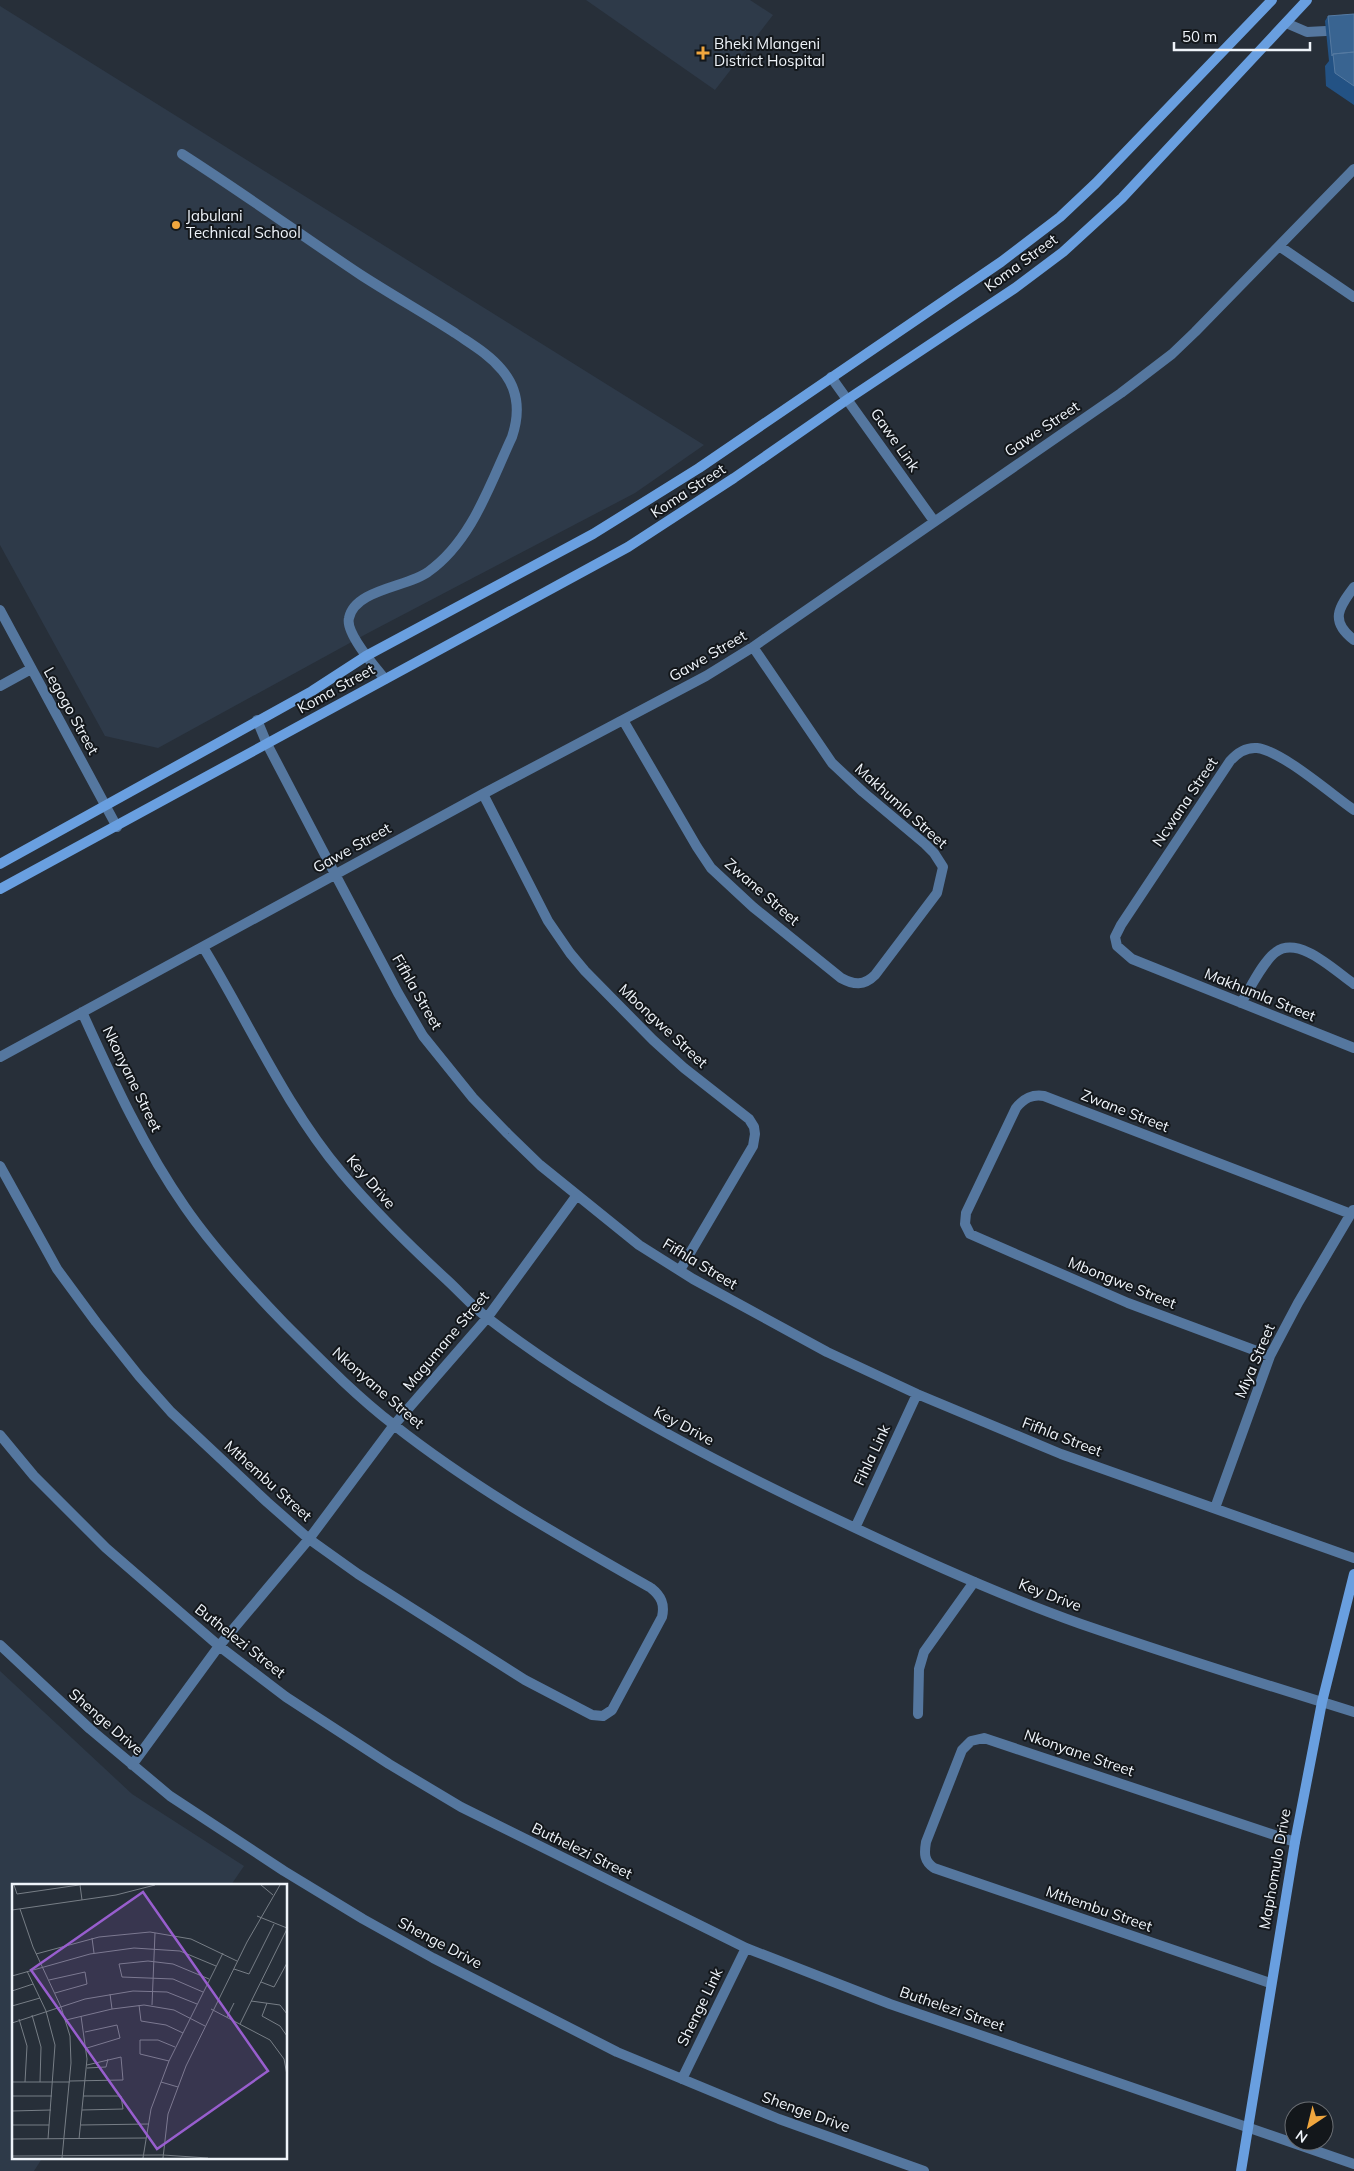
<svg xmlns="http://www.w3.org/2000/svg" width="1354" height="2171" font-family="Mulish,sans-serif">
  <rect width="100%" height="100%" fill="#272f39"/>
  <path fill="#2e3a49" d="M586,0H750L773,15L715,90Z
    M0,6L704,445L635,493L368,633L158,748L105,736L0,545Z
    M0,1671L132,1794L244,1866L231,1885H14V2157H43L34,2171H0Z"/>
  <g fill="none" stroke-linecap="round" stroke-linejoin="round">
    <path stroke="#55779f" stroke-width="10" d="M1286,23L1307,32L1326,31
      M182,154C243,193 301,235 361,275C392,295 424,313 455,333C471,344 489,354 502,370C519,390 520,413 512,437C490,484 472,541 428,572C408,587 355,589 349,618C345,633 375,667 385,679
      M918,1714L919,1669L924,1652L974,1582"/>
    <path stroke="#55779f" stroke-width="10" d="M1279,246L1354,297
      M831,377L934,521
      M1354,587C1339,607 1329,621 1354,640
      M0,610L117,827
      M0,686L31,669
      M257,720L267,744L335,874L398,993L423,1036L473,1098L508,1134L540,1165L639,1245L693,1279L827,1352L917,1394L1061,1454L1354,1558
      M623,720L697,847L711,868L753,907L841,978C854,985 864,986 875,975L937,893L943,867L934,853L925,844L863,792L832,763L753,647
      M483,794L548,921L570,953L585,971L653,1040L684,1068L749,1119L754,1127L755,1134L753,1146L680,1270
      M1354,810C1331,794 1282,751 1257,748C1245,747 1237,753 1230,761L1121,925L1115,937L1117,946L1132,959L1354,1048
      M203,947C249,1022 284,1104 342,1173C374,1211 410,1246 447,1280C461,1293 474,1308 489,1319C588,1395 699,1453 811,1507C899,1549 988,1591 1081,1624C1171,1655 1263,1684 1354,1712
      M1241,1003C1250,989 1263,961 1276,952C1299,935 1335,971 1354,984
      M0,1057L483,794L706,676L753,647L1121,393L1172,354L1195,332L1354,169
      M0,1166L57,1269L96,1322L139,1376L171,1412L267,1502L309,1539L358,1574L525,1680L592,1715L603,1716L612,1710L662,1617C665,1604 661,1596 651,1588C563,1538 474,1488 394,1425C355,1395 320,1359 285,1324C249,1287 214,1249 185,1207C143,1147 112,1078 82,1012
      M1270,1356L1128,1303L970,1234L965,1224L966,1213L1016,1108C1024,1098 1032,1094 1044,1096L1351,1214
      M0,1435L34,1476L106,1548L219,1646L286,1697L389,1764L461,1807L746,1948L890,2004L1354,2164
      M1215,1508L1270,1356L1298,1303L1353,1210
      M855,1528L917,1394
      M0,1645L90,1729L170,1796L284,1871L363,1919L433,1958L617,2052L779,2119L924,2171
      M132,1765L219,1646L309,1539L394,1425L487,1318L577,1195
      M1270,1983L934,1868C924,1861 924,1854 926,1842L962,1750L971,1741L984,1738L1295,1842
      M682,2079L746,1948"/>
    <path stroke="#699fe0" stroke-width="10" d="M0,864L312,691L366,656L593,534L699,468L1001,262L1060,217L1096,183L1272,0
      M0,889L628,547L734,478L848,399L1015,288L1063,252L1122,198L1307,0
      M1241,2171L1295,1842L1322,1702L1354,1574"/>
  </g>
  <path fill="#235284" d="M1354,14V105L1326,86L1325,66L1329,61L1325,21L1328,16Z"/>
  <path fill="#396491" stroke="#567aa1" d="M1354,14V52L1333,54L1332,56L1328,16Z
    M1354,52V86L1335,73L1333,54Z"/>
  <g fill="#f0a63e" stroke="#13171b" stroke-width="2">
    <path d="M700.5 45.5h5v5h5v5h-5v5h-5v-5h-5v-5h5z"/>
    <circle cx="176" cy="225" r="5"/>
  </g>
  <g text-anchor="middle" stroke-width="4" stroke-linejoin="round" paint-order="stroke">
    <g font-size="15" fill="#eff4fa" stroke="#13171b" text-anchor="start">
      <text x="714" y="49">Bheki Mlangeni<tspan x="714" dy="17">District Hospital</tspan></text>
      <text x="186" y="221">Jabulani<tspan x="186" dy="17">Technical School</tspan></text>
    </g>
    <g font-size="15" fill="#eff4fa" stroke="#13171b">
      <text transform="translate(1021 263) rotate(-36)" y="5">Koma Street</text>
      <text transform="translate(1042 429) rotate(-34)" y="5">Gawe Street</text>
      <text transform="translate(895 440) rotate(55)" y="5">Gawe Link</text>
      <text transform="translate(688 491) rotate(-33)" y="5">Koma Street</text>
      <text transform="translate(708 656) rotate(-30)" y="5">Gawe Street</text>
      <text transform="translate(336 689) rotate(-29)" y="5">Koma Street</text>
      <text transform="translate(71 711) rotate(61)" y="5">Legogo Street</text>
      <text transform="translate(1185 802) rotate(-56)" y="5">Ncwana Street</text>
      <text transform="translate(901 806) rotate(42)" y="5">Makhumla Street</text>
      <text transform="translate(352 848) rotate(-29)" y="5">Gawe Street</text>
      <text transform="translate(762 892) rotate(41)" y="5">Zwane Street</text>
      <text transform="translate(417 992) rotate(60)" y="5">Fifhla Street</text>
      <text transform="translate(1260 995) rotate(22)" y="5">Makhumla Street</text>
      <text transform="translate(663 1026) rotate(43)" y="5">Mbongwe Street</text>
      <text transform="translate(132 1079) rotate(64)" y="5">Nkonyane Street</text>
      <text transform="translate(1125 1111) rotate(21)" y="5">Zwane Street</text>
      <text transform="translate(371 1182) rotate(49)" y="5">Key Drive</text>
      <text transform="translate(700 1264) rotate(31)" y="5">Fifhla Street</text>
      <text transform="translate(1122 1283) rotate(22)" y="5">Mbongwe Street</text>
      <text transform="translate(446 1341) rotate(-50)" y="5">Magumane Street</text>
      <text transform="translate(1255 1361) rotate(-67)" y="5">Miya Street</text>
      <text transform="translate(378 1388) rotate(41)" y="5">Nkonyane Street</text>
      <text transform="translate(684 1426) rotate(28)" y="5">Key Drive</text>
      <text transform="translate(1062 1437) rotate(21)" y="5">Fifhla Street</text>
      <text transform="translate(872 1455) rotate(-65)" y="5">Fihla Link</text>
      <text transform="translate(268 1481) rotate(42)" y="5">Mthembu Street</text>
      <text transform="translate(1050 1595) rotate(21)" y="5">Key Drive</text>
      <text transform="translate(240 1641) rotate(38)" y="5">Buthelezi Street</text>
      <text transform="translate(106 1722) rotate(41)" y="5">Shenge Drive</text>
      <text transform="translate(1079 1753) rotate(19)" y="5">Nkonyane Street</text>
      <text transform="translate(582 1851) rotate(26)" y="5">Buthelezi Street</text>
      <text transform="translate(1275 1869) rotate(-80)" y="5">Maphomulo Drive</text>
      <text transform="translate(1099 1909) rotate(19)" y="5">Mthembu Street</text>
      <text transform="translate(440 1943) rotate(28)" y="5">Shenge Drive</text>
      <text transform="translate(700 2007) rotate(-64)" y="5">Shenge Link</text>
      <text transform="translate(952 2009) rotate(19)" y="5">Buthelezi Street</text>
      <text transform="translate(806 2112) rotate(20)" y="5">Shenge Drive</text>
    </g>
  </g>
  <g transform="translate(12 1884)">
    <rect width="275" height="275" fill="#272f39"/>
    <path fill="none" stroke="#777e86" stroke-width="1" d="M2,1L5,10L67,1M68,1L70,16M249,1L261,11M8,25L21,63L49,123L58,152L59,179L50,274M0,26L104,11L143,1M245,32L275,44M80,54L82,69M24,70L87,53L138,48L179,55L225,77M222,85L237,90L262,40M15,87L34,127L43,161L36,255M0,92L78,70L122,64L168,67L204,82M37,96L73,88L75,100L43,109M249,98L262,103L275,79M0,107L21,100M191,108L161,95L110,93L107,80L136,77L161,80L197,95M98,110L100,125M239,117L268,121L275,130M255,119L250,132L268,142L275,152M127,121L129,137L154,141L171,149M140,121L143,49M0,122L28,114M199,125L258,156L272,175L275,191M20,131L29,163L28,198M215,133L222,119M7,135L15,162L13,198M54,136L100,125L132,121L162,126L193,142M0,139L73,115L121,107L155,108L185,120M228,140L275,45M73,148L105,141L108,154L75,164M157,177L128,170V156H146L163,163M75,184L94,183L96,175M58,197L111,196L109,173L75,181M0,198H58M149,198L166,203M0,212H40M70,226L111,225L109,212H71M0,227L39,226M0,241H37M69,241L137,240M0,255L134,254M67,255L75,175L69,132M151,271L196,274M0,272L151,271M131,274L139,225L157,177L211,69M151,274L156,230L174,182L235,58L268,1"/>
    <path fill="#985ece" fill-opacity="0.15" stroke="#985ece" stroke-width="2.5" d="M131,8L256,187L145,265L19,86Z"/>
    <rect width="275" height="275" fill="none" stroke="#eff4fa" stroke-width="2.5"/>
  </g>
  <g transform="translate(1309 2126) rotate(215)"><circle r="24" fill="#13171b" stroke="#6b6f74"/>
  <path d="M0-4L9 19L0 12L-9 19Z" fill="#f0a63e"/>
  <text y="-8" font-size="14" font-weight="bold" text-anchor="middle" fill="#eff4fa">N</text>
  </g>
  <path d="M1174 42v8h136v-8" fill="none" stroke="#eff4fa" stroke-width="2.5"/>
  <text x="1182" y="42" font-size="15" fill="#eff4fa" stroke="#13171b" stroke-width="4" paint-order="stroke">50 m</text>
</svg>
